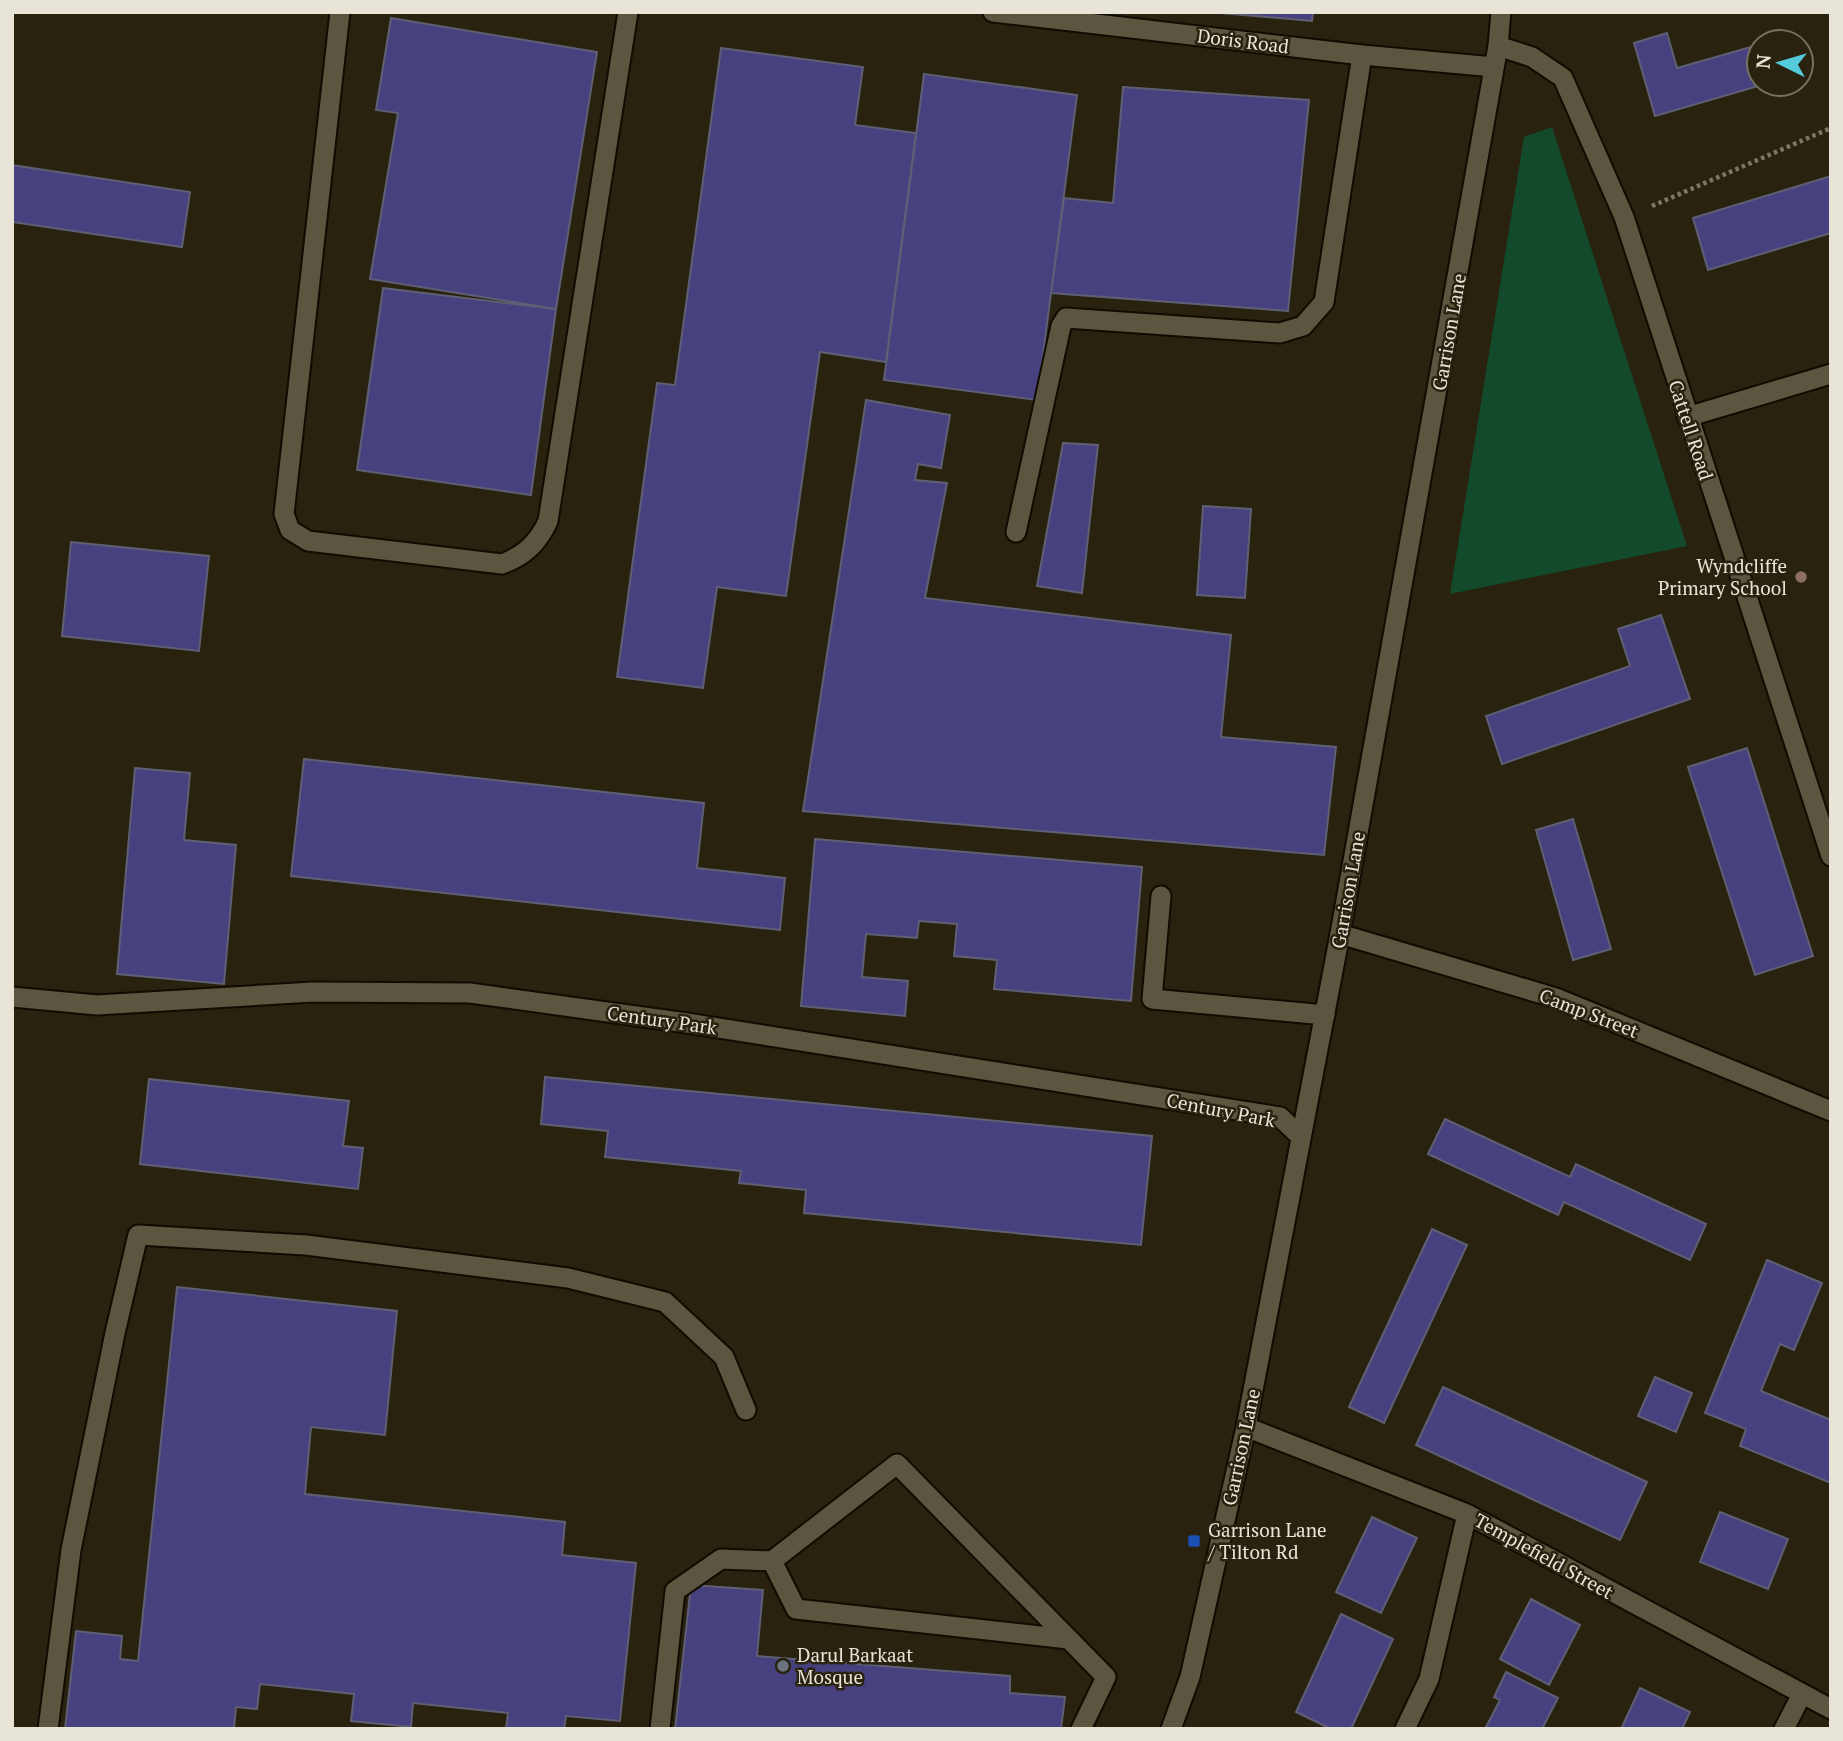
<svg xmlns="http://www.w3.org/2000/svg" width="1843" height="1741" font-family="'PT Serif',serif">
  <rect width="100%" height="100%" fill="#28220f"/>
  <path fill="#134a2b" d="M1552,127L1687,546L1450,594L1524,137Z"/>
  <path fill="#47427f" stroke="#5f5f74" stroke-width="2" d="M1209,12H1313L1312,21Z
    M391,18L597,52L556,309L370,279L398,113L376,110Z
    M1667,33L1677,68L1751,47L1759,84L1762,85L1655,116L1634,43Z
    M721,48L863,67L855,125L916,133L886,362L820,352L786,596L717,587L703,688L617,677L657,383L675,385Z
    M924,74L1077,95L1037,400L884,380Z
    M1123,87L1309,100L1288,311L1051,293L1064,198L1113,203Z
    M12,165L190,192L182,247L12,222Z
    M1831,176V233L1708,270L1693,218Z
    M383,288L556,309L531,495L357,470Z
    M866,400L950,415L941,468L918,464L915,480L947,483L925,598L1231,635L1221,737L1336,747L1324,855L803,811Z
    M1063,443L1098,445L1082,593L1037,586Z
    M1203,506L1251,509L1245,598L1197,595Z
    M71,542L209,556L199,651L62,636Z
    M1661,615L1690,699L1502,764L1486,716L1630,666L1618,629Z
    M1747,748L1813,956L1755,975L1688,767Z
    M304,759L704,803L697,868L785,878L780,930L291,876Z
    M135,768L190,773L184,840L236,845L224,984L117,974Z
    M1573,819L1611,949L1573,960L1536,830Z
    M815,839L1142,867L1131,1001L994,989L997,960L954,956L957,924L919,921L917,938L866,934L862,977L908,981L905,1016L801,1006Z
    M545,1077L1152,1136L1141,1245L804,1213L806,1190L739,1183L741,1171L605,1157L608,1131L541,1124Z
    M149,1079L349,1101L343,1146L363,1148L358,1189L140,1164Z
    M1445,1119L1570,1177L1576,1164L1706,1224L1690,1260L1564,1202L1558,1215L1428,1154Z
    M1432,1229L1467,1245L1384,1423L1349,1407Z
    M1767,1260L1822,1283L1794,1350L1780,1344L1761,1391L1831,1420V1483L1740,1446L1746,1429L1705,1413Z
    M177,1287L397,1311L385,1435L311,1427L305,1494L565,1522L562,1555L636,1563L620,1721L566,1716L564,1729H506L508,1713L413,1703L411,1727L351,1721L354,1694L260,1684L257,1709L236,1707L234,1729H65L76,1631L122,1636L120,1659L138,1661Z
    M1655,1377L1692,1393L1676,1432L1638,1416Z
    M1443,1387L1647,1482L1620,1540L1416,1445Z
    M1720,1512L1788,1539L1768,1589L1700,1562Z
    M1372,1517L1417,1538L1381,1613L1336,1592Z
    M691,1585L763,1590L757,1656L1010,1676V1693L1065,1697L1061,1729H675Z
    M1531,1599L1580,1625L1549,1685L1500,1659Z
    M1341,1614L1393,1639L1351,1729H1331L1296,1712Z
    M1506,1672L1558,1698L1542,1729H1485L1500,1700L1494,1697Z
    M1640,1688L1690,1712L1682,1729H1621Z"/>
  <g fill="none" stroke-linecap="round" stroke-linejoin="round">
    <defs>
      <path id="service" d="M340,12L284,514L290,530L308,541L502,564C524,556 538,543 548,521L628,12
        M1687,417L1831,374
        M1016,532L1061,326L1066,318L1280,333L1303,326L1324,302L1362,55
        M1161,896L1152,999L1325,1015
        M12,997L97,1005L313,992L470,993L687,1023L1280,1117L1300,1136
        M772,1561L796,1609L1068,1639
        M48,1729L71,1550L115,1333L138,1235L306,1245L568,1278L665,1302L724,1357L746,1410
        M660,1729L675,1591L721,1559L772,1561L897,1464L1106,1677L1081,1729"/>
      <path id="minor" d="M993,12L1362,55L1494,67
        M1340,934L1556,998L1831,1111
        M1246,1427L1467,1514L1831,1709
        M1405,1729L1429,1679L1467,1514
        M1784,1729L1801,1696"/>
      <path id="tertiary" d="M1171,1729L1190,1677L1246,1427L1340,934L1498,46"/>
      <path id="secondary" d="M1501,12L1498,46L1532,57L1563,78L1624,217L1831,856"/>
    </defs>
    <use href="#service" stroke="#110b00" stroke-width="23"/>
    <use href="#minor" stroke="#110b00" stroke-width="23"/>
    <use href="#tertiary" stroke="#110b00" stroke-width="23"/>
    <use href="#secondary" stroke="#110b00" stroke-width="23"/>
    <path stroke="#7d7868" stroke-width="4.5" stroke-dasharray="3.5 3.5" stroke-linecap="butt" d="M1652,206L1831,128"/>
    <use href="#service" stroke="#5c5540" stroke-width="19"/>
    <use href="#minor" stroke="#5c5540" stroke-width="19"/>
    <use href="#tertiary" stroke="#5c5540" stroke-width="19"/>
    <use href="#secondary" stroke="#5c5540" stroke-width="19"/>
  </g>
  <circle fill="#8d6e63" stroke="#28220f" stroke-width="2.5" cx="1801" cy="577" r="7"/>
  <rect fill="#1a4fb4" stroke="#28220f" stroke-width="2.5" x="1187" y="1534" width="14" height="14" rx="3.5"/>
  <circle fill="#6b7280" stroke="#28220f" stroke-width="2.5" cx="783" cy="1666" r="7"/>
  <g text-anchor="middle" stroke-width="5" stroke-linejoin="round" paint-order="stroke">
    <g font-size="19" fill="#e8e4d8" stroke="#28220f">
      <text transform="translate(1243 41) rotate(7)" y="7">Doris Road</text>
      <text transform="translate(1449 332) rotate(-80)" y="7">Garrison Lane</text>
      <text transform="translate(1691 430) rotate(72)" y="7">Cattell Road</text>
      <text transform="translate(1348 890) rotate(-80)" y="7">Garrison Lane</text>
      <text transform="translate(1589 1013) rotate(21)" y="7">Camp Street</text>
      <text transform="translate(662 1020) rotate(8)" y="7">Century Park</text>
      <text transform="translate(1221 1110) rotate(11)" y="7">Century Park</text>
      <text transform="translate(1241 1447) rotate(-78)" y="7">Garrison Lane</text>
      <text transform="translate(1544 1556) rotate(29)" y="7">Templefield Street</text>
    </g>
    <g font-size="19" fill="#e8e4d8" stroke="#28220f" text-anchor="start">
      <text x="1787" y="573" text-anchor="end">Wyndcliffe<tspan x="1787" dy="22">Primary School</tspan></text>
      <text x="1208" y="1537">Garrison Lane<tspan x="1208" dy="22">/ Tilton Rd</tspan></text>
      <text x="797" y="1662">Darul Barkaat<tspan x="797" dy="22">Mosque</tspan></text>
    </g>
  </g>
  <rect width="1843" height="1741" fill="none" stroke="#e8e4d8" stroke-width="28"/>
  <g transform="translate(1780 63) rotate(275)"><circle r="33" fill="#28220f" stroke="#75705f" stroke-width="2"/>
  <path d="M0-5L12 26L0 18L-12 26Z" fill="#54cadd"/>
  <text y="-10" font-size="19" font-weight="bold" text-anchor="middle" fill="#e8e4d8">N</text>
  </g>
</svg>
